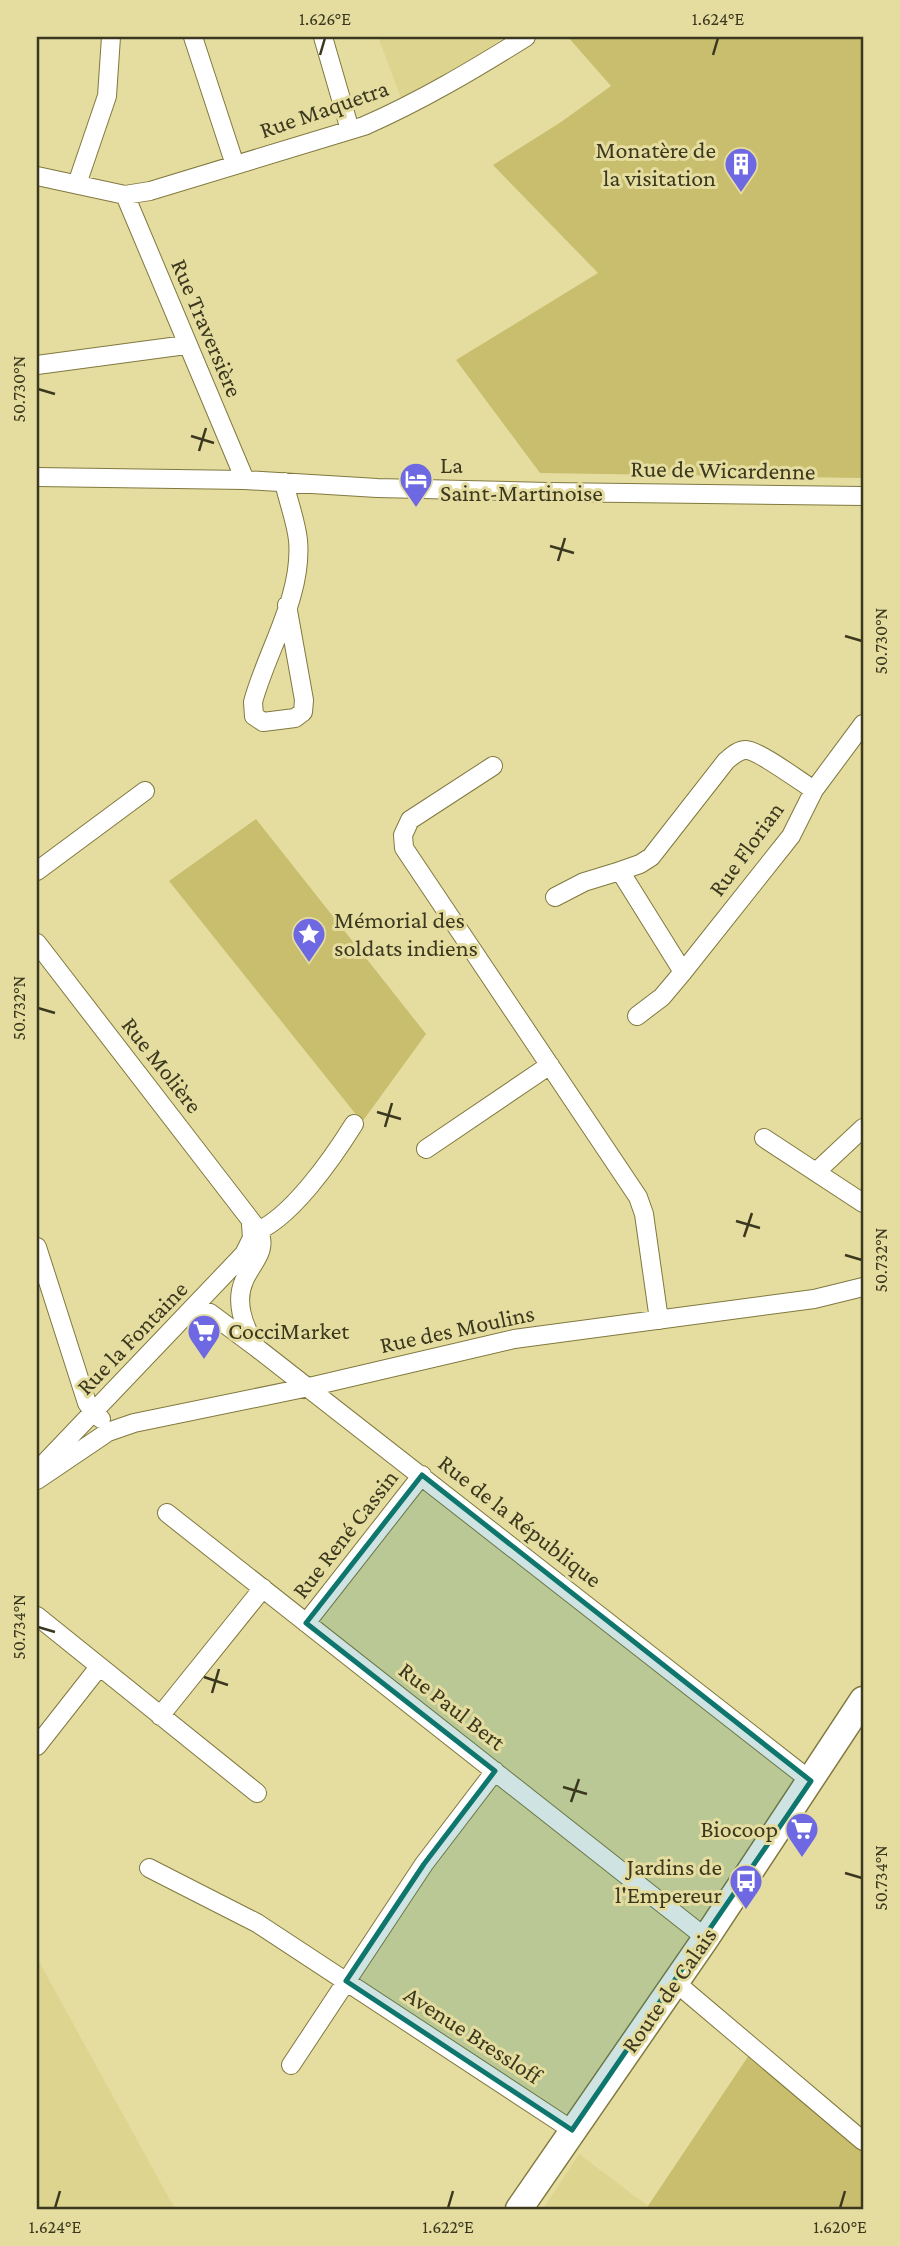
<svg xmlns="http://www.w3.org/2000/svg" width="900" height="2246" font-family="'Crimson Pro',serif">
  <rect width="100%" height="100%" fill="#e5dda0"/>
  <path fill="#ddd48f" d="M378,37H504L477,56L401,98Z
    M37,1958L175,2209H37Z
    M579,2154L648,2206L646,2209H543Z"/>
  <path fill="#c9be6e" d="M568,37H863V478L540,473L456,360L598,273L493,165L561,122L611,86Z
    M256,819L426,1034L362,1122L169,881Z
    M749,2055L863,2145V2209H646Z"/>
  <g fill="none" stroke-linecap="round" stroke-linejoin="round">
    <defs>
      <path id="street" d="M193,37L235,165
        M323,37L350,130
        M37,176L125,195L150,191L364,126C421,101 473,70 526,37
        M77,184L107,96L111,37
        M125,195L245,480
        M37,365L186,345
        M37,477L245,480L377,488L548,492L863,496
        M284,482C288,501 296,521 298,540C303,596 267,650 253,702L254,716L263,722L295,718L303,712L304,700L287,605
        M493,766L410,820L403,835L404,848L638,1197L644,1214L659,1320
        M814,790C801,782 758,750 746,750C738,750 732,756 726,761L651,857L640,864L620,871L683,972L791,836L814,790L863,724
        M37,871L145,791
        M555,897L584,882L620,871
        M37,943L259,1231C268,1252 251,1263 244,1281C235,1301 243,1326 255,1344
        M637,1016L662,997L683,972
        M764,1138L863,1203
        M426,1149L550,1065
        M816,1172L863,1128
        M252,1233C289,1222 334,1156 354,1124
        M37,1247L87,1403L94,1413L101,1419
        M194,1309L210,1313L257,1348L811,1781
        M37,1471L244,1254L252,1238L251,1224
        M37,1480L108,1432L134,1423L309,1387L514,1339L814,1299L863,1287
        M167,1513L706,1938
        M37,1616L257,1793
        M306,1623L422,1475
        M160,1716L263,1588
        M37,1746L99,1667
        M149,1868L257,1923L572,2130
        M675,1982L863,2141
        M291,2065L424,1864L495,1771"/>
      <path id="secondary" d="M519,2209L706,1938L863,1700"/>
    </defs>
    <use href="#street" stroke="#80783e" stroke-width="20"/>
    <use href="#secondary" stroke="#80783e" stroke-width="29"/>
    <use href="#street" stroke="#fff" stroke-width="18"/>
    <use href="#secondary" stroke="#fff" stroke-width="26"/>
  </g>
  <path fill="#0f766e" fill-opacity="0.2" stroke="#0f766e" stroke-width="5" stroke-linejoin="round" d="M422,1475L811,1781L572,2130L346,1981L424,1864L495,1771L306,1623Z"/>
  <path fill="none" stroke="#3b381f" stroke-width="2.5" d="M320,55L325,38M713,55L718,38M38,389L55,394M191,436L214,443M199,451L206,428M550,546L574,553M558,561L565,538M845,636L862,641M38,1008L55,1013M377,1112L401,1119M385,1127L392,1103M736,1221L760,1228M744,1237L752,1213M845,1255L862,1260M38,1627L55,1632M204,1677L228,1685M212,1693L219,1669M563,1787L587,1794M571,1802L579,1779M845,1873L862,1878M55,2208L60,2191M448,2208L453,2191M840,2208L845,2191"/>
  <defs>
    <symbol id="building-pin" viewBox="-11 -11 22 30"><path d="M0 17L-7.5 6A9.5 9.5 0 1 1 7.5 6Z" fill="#6e69e3" stroke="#e5dda0"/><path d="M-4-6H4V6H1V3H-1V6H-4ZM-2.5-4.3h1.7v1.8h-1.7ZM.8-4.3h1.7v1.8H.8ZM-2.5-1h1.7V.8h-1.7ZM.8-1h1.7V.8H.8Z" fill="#fff"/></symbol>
    <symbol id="hotel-pin" viewBox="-11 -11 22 30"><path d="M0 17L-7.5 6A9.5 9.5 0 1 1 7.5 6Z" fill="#6e69e3" stroke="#e5dda0"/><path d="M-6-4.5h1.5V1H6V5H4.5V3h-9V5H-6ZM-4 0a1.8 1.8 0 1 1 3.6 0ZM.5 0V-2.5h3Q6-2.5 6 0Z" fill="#fff"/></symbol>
    <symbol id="sight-pin" viewBox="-11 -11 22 30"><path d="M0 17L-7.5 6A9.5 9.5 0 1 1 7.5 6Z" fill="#6e69e3" stroke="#e5dda0"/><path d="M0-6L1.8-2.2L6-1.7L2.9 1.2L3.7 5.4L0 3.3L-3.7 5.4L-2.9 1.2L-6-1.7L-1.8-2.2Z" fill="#fff"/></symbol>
    <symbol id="supermarket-pin" viewBox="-11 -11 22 30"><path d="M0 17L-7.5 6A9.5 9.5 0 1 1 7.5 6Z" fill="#6e69e3" stroke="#e5dda0"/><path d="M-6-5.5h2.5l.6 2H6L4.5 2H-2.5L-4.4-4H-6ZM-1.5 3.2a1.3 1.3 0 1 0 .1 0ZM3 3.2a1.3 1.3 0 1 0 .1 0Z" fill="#fff"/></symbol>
    <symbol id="bus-pin" viewBox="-11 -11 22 30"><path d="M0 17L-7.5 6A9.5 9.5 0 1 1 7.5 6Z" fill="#6e69e3" stroke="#e5dda0"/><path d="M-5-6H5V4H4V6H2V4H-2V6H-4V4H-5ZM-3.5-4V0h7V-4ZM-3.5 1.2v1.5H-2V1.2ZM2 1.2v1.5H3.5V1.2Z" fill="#fff"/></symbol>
  </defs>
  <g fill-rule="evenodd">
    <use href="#building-pin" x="722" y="145" width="38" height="52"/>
    <use href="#hotel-pin" x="397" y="460" width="38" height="52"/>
    <use href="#sight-pin" x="290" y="915" width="38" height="52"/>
    <use href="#supermarket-pin" x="185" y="1312" width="38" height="52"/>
    <use href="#supermarket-pin" x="783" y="1810" width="38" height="52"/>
    <use href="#bus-pin" x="727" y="1862" width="38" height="52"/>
  </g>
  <g text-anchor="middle" stroke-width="6" stroke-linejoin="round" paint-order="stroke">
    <g font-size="24" fill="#3b381f" stroke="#e5dda0">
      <text transform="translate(324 109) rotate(-19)" y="8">Rue Maquetra</text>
      <text transform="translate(207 328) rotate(67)" y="8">Rue Traversière</text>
      <text transform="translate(723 470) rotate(1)" y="8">Rue de Wicardenne</text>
      <text transform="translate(746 849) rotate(-54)" y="8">Rue Florian</text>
      <text transform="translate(162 1065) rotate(52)" y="8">Rue Molière</text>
      <text transform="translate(457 1329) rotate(-12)" y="8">Rue des Moulins</text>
      <text transform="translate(132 1338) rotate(-46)" y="8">Rue la Fontaine</text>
      <text transform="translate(520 1521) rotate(38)" y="8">Rue de la République</text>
      <text transform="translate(345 1534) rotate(-52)" y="8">Rue René Cassin</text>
      <text transform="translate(452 1706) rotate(38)" y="8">Rue Paul Bert</text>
      <text transform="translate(669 1990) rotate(-55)" y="8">Route de Calais</text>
      <text transform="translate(473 2035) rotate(33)" y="8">Avenue Bressloff</text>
    </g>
    <g font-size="24" fill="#3b381f" stroke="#e5dda0" text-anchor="end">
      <text x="716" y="158">Monatère de<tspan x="716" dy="28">la visitation</tspan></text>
      <text x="440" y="473" text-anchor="start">La<tspan x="440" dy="28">Saint-Martinoise</tspan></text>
      <text x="334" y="928" text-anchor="start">Mémorial des<tspan x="334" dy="28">soldats indiens</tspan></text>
      <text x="228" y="1339" text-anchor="start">CocciMarket</text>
      <text x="778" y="1837">Biocoop</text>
      <text x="722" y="1875">Jardins de<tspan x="722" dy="28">l'Empereur</tspan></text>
    </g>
  </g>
  <rect width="900" height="2246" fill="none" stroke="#e5dda0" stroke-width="77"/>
  <rect x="38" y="38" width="824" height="2170" fill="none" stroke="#3b381f" stroke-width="2.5"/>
  <g font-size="18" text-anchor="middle" fill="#3b381f">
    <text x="325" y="25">1.626°E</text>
    <text x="718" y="25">1.624°E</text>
    <text transform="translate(19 389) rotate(-90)" y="6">50.730°N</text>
    <text transform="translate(881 641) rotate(-90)" y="6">50.730°N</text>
    <text transform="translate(19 1008) rotate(-90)" y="6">50.732°N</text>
    <text transform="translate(881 1260) rotate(-90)" y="6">50.732°N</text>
    <text transform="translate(19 1627) rotate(-90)" y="6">50.734°N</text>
    <text transform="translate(881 1878) rotate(-90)" y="6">50.734°N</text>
    <text x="55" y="2233">1.624°E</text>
    <text x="448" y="2233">1.622°E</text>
    <text x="840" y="2233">1.620°E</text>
  </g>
</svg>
